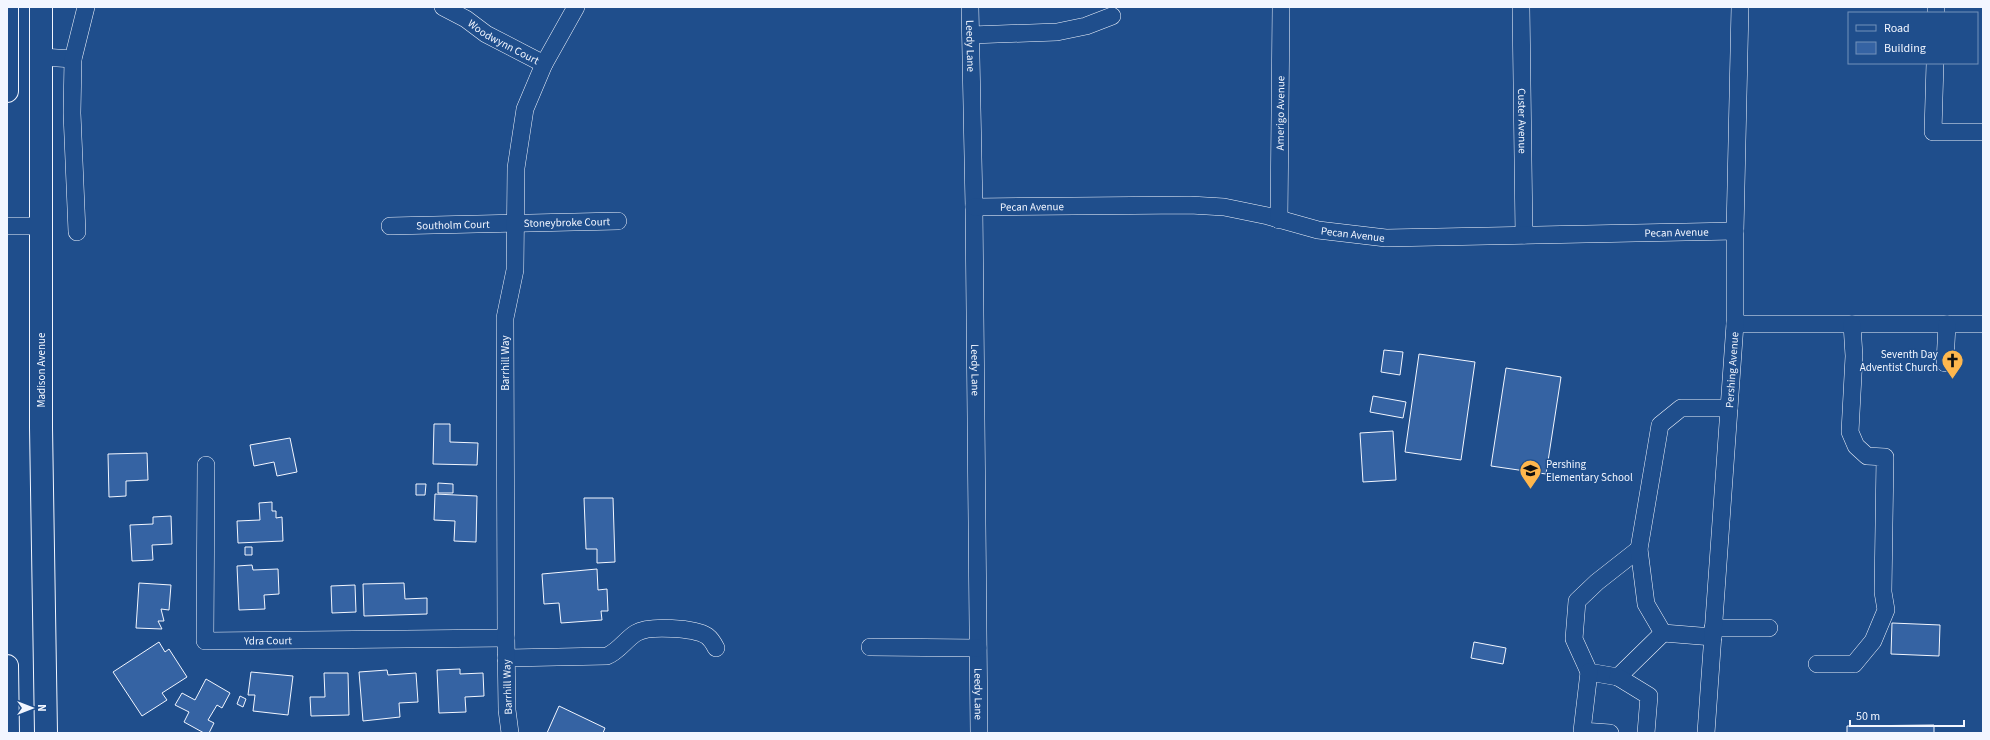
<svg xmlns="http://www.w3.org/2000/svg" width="1990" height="740" font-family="'Source Sans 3',sans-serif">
  <rect width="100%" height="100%" fill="#1f4e8c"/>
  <path fill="#3563a3" stroke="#f2f6ff" d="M1384,350L1403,352L1400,375L1381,372Z
    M1419,354L1475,362L1461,460L1405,452Z
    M1506,368L1561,377L1546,474L1491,466Z
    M1373,396L1406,402L1403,418L1370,412Z
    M434,424H450V442L478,443L477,465L433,464Z
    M1393,431L1396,480L1363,482L1360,433Z
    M290,438L297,472L277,476L274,462L254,466L250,445Z
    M147,453L148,480L126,481V496L109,497L108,454Z
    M438,483L453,484V493H438Z
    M416,484H426L425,495H416Z
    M435,494L477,496L476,542L454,541L455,521L434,520Z
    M584,498H613L615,562L597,563V549H586Z
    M272,502V511H276V518L282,517L283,541L238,543L237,521L260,520L259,503Z
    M171,516L172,544L152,545L153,560L132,561L130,525L153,524V517Z
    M245,547H252V555H245Z
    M252,565L253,570L278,569L279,594L264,595L265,609L239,610L237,566Z
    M597,569L598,590L607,589L608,611H601L602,620L561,623L559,603L544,604L542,574Z
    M139,583L171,585L169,610L161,609L164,621H158L162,629L136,628Z
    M404,583L405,599L427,598V614L364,616L363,584Z
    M355,585L356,612L332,613L331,586Z
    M1892,623L1940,625L1939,656L1891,654Z
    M159,642L165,652L169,649L187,677L162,693L167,700L142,716L113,672Z
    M1474,642L1506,648L1503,664L1471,658Z
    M460,669V674L483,673L484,696L465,697L466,712L439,713L437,670Z
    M387,670L388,675L416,673L418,702L399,703L400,717L363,721L359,672Z
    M251,672L293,676L288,715L253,711L255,695H248Z
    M324,673H348L349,715L311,716L310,697H325Z
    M206,679L230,693L222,708L217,705L208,720L214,723L209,733H204L184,722L189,712L175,705L182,693L195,700Z
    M240,696L246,699L243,707L237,704Z
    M559,706L605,728L603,733H547Z
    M1934,725V733H1847V726Z"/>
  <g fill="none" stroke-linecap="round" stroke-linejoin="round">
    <defs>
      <g id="minor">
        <path id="s1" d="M443,7L466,19L486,34L544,64"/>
        <path id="s2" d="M970,7L974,207L979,733"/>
        <path id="s3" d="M1521,7L1524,235"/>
        <path d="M1936,13V7"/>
        <path d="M971,35L1057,32L1086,26L1112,16"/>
        <path d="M42,57L73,59"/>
        <path d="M1935,63L1933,132H1983"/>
        <path id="s4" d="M974,207L1190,205L1224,207L1268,216L1318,230L1386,238L1735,231"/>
        <path id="s5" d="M1279,220L1281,7"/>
        <path d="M7,226H41"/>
        <path id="s6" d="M390,226L618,221"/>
        <path d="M77,232L72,113L73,59L86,7"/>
        <path d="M1735,324H1983"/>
        <path d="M1945,363L1947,324"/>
        <path id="s7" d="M206,465L205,641L506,638"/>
        <path d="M1639,549L1597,582L1577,601L1574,639L1589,672L1618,677L1663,633"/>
        <path d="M1713,628H1769"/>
        <path d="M1713,637L1663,633L1646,604L1639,549L1660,425L1681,408H1729"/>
        <path d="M870,647L978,648"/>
        <path d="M506,658L607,656C619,651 625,640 636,633C649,625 695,628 707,636C711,639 714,644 716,648"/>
        <path d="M1817,664H1854L1873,641L1886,610L1883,592L1885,457L1867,456L1856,446L1850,432L1854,356L1852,324"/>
        <path d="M1589,672L1582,731L1610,733"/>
        <path d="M1618,677L1649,696L1646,733"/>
        <path d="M510,733L507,710L506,638L505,318L515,270L516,168L525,109L544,64L576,7"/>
        <path id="s8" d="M1706,733L1735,324V231L1740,7"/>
      </g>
      <path id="major" d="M41,7V428L46,733
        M7,91V7
        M7,666L8,733"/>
    </defs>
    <use href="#minor" stroke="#f2f6ff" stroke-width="18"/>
    <use href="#major" stroke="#f2f6ff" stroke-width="24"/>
    <use href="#minor" stroke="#1f4e8c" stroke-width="17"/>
    <use href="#major" stroke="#1f4e8c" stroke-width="22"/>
  </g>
  <defs>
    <symbol id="church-pin" viewBox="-11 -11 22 30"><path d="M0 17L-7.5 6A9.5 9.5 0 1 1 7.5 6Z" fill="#ffb74d" stroke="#1f4e8c"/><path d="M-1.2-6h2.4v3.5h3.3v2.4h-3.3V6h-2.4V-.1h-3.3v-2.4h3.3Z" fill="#111"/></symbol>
    <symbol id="school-pin" viewBox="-11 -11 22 30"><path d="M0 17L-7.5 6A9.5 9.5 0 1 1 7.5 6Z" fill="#ffb74d" stroke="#1f4e8c"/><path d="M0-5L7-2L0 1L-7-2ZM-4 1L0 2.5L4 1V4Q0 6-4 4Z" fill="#111"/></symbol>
  </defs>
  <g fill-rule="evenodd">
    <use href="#church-pin" x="1940" y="348" width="25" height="34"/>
    <use href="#school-pin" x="1518" y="458" width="25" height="34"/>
  </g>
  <g text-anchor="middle" stroke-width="3" stroke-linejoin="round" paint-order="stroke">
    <g font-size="11" fill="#f2f6ff" stroke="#1f4e8c">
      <text dy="4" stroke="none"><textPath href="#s1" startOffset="70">Woodwynn Court</textPath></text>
      <text dy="4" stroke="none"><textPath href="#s2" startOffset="39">Leedy Lane</textPath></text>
      <text dy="4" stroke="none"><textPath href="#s5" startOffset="107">Amerigo Avenue</textPath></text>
      <text dy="4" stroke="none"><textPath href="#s3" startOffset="114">Custer Avenue</textPath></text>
      <text dy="4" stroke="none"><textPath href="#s4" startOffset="58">Pecan Avenue</textPath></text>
      <text dy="4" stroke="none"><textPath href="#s6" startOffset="177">Stoneybroke Court</textPath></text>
      <text dy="4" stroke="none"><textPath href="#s6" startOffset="63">Southolm Court</textPath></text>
      <text dy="4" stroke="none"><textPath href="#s4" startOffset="706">Pecan Avenue</textPath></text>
      <text dy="4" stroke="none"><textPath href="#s4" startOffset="382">Pecan Avenue</textPath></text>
      <text transform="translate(505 363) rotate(-90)" y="4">Barrhill Way</text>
      <text transform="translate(41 370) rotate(-90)" y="4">Madison Avenue</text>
      <text dy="4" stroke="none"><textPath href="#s2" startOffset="363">Leedy Lane</textPath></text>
      <text dy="4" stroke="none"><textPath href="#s8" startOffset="364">Pershing Avenue</textPath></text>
      <text dy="4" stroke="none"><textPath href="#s7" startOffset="239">Ydra Court</textPath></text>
      <text transform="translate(507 687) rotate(-92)" y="4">Barrhill Way</text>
      <text dy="4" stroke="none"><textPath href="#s2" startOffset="687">Leedy Lane</textPath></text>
    </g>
    <g font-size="11" fill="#f2f6ff" stroke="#1f4e8c" text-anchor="end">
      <text x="1938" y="358">Seventh Day<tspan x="1938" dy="13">Adventist Church</tspan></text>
      <text x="1546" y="468" text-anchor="start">Pershing<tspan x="1546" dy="13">Elementary School</tspan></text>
    </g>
  </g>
  <rect width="1990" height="740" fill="none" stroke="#f2f6ff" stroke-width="16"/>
  <rect x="1848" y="12" width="130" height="52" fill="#1f4e8c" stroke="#7391ba"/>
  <rect x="1856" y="25" width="20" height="6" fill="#1f4e8c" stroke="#7391ba"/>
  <text x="1884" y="32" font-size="12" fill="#f2f6ff">Road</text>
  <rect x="1856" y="42" width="20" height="12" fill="#3563a3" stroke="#7391ba"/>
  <text x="1884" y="52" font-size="12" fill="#f2f6ff">Building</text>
  <g transform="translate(32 708) rotate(90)" stroke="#1f4e8c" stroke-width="3" paint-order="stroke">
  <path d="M0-3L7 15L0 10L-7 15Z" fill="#f2f6ff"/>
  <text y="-6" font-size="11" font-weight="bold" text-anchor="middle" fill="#f2f6ff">N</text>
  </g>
  <path d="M1850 720v6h114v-6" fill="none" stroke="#f2f6ff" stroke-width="2"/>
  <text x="1856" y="720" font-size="12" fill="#f2f6ff" stroke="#1f4e8c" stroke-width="3" paint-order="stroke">50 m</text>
</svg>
